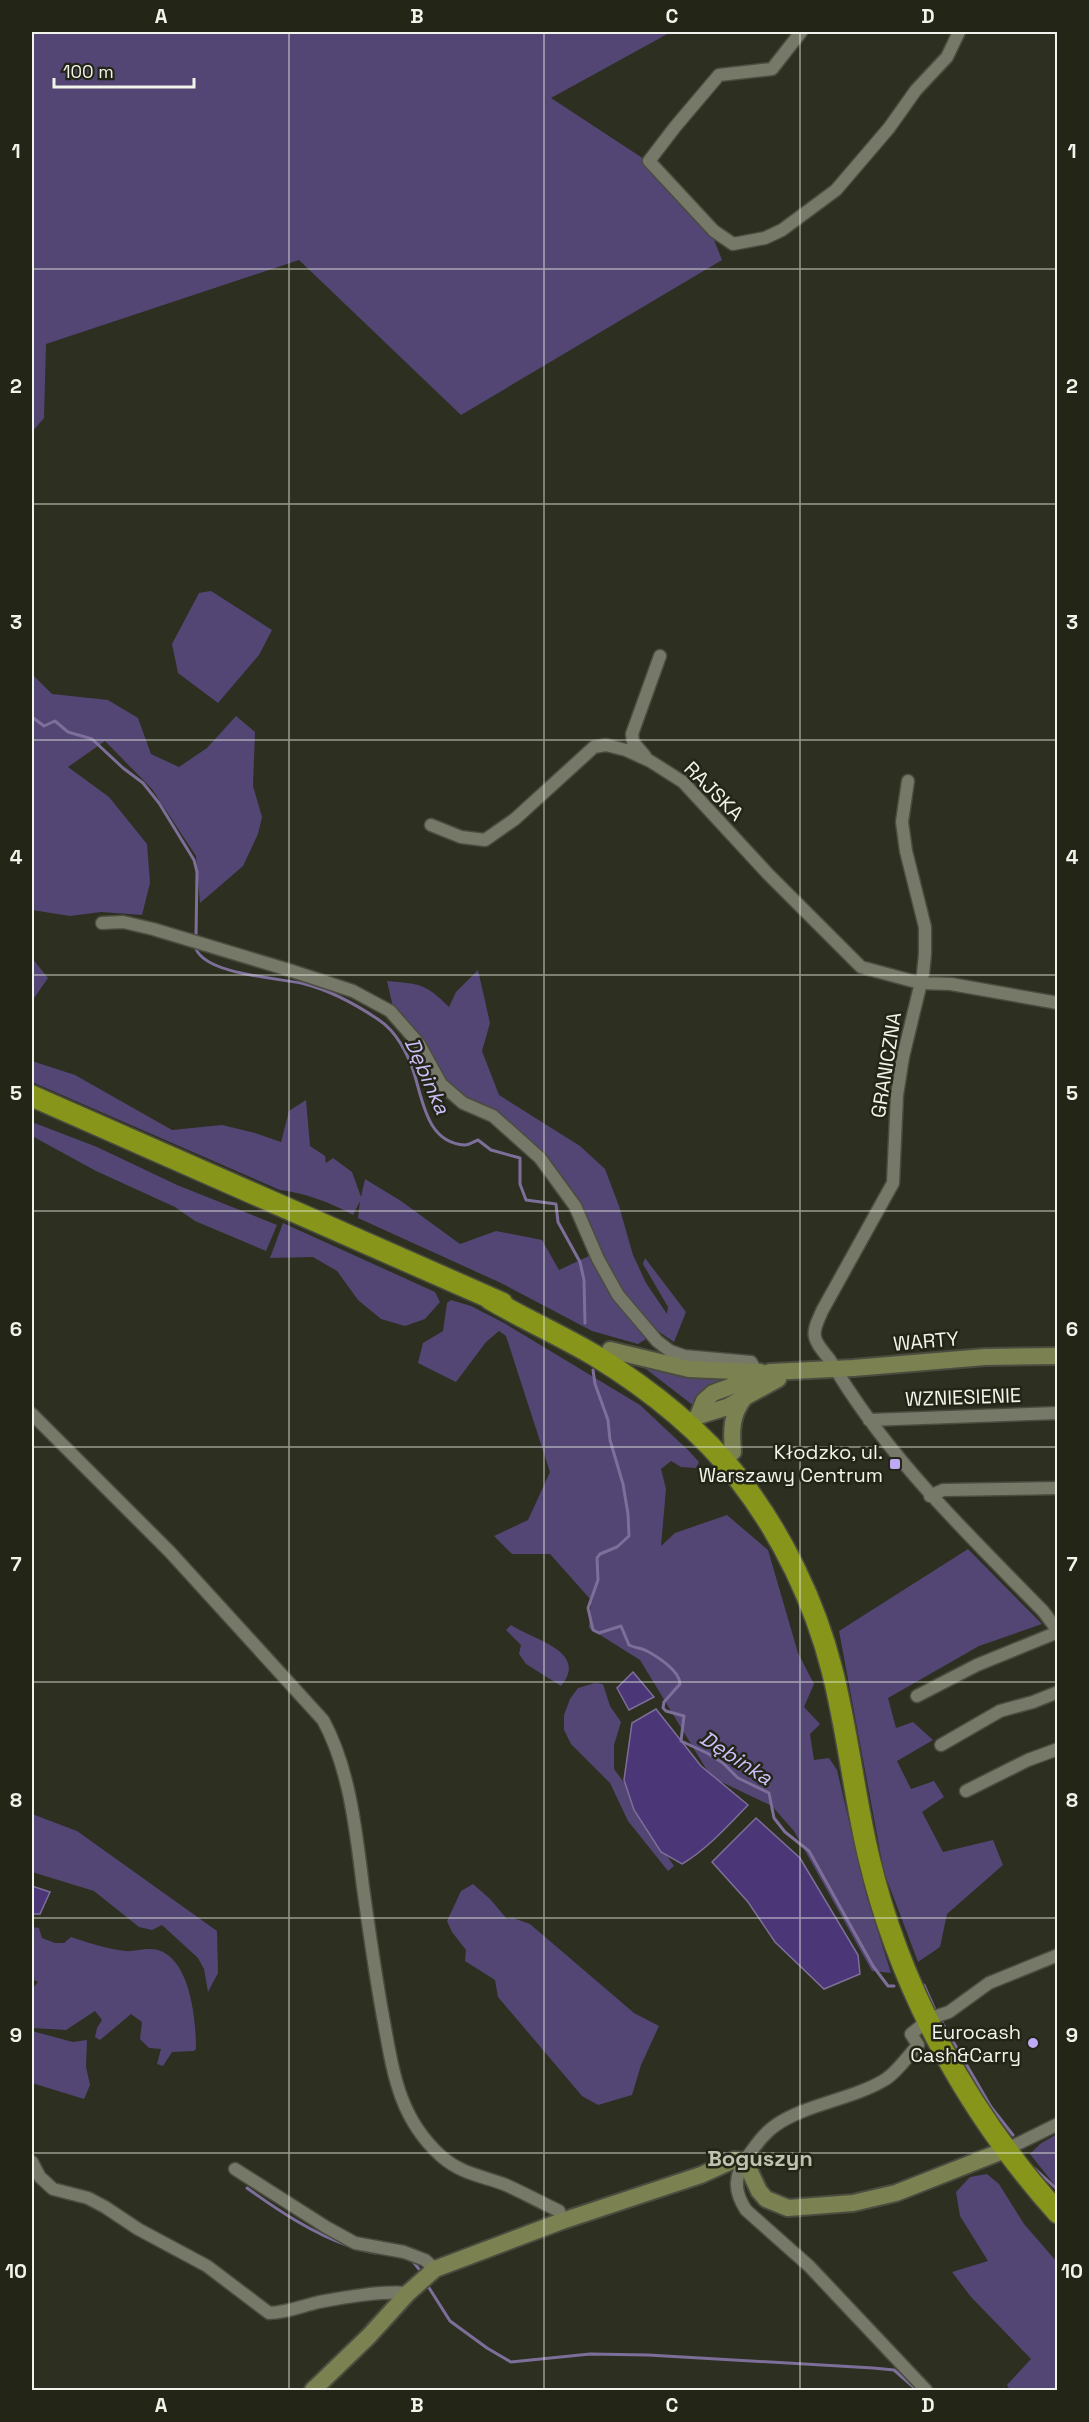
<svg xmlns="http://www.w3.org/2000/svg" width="1089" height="2422" font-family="'Space Grotesk',sans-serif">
  <rect width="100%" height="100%" fill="#2d2f20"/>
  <path fill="#534674" d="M32,32H671L551,98L647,161L711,232L722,260L461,415L299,260L46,344L44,418L32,432Z
    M211,591L272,630L259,655L218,703L178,673L172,644L199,593Z
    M32,674L52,694L108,700L138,718L151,754L179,767L207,748L236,716L255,732L253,786L262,817L258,834L243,866L200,903L196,856L152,789L105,741L68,767L109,797L147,844L150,883L142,915L101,912L70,916L32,910Z
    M32,958L48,978L32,1001Z
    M478,970L490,1023L482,1051L499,1095L580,1146L605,1169L619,1206L633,1255L646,1283L667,1314L668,1307L643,1264L645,1258L686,1312L674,1342L646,1323L623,1293L601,1257L566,1182L542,1153L464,1099L445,1079L393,1007L387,981C420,984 425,983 449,1007L456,992Z
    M32,1061L75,1075L172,1130L222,1125L255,1133L281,1142L289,1111L306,1100L310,1146L325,1156L326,1163L333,1158L352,1172L361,1197L365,1179L401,1201L460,1244L496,1231L542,1240L559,1270L591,1255L616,1300L646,1339L638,1344L592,1331L501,1283L358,1218L360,1201L353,1215C331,1203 306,1193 280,1190L32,1082Z
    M32,1122L97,1147L177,1185L277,1225L266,1251L195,1221L175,1207L96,1171L32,1136Z
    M283,1223L435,1292L440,1302L425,1319L405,1326L381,1319L358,1300L337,1271L313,1257L270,1258Z
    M451,1300L471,1306L504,1323L640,1405L689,1451L699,1462L696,1468L681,1467L671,1461L661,1469L666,1489L661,1546L675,1533L727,1515L768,1550L798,1653L814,1684L804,1707L820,1724L810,1734L814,1760L829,1758L837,1770L866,1894L891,1973L872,1971L794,1831L772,1806L711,1777L640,1660L589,1628L591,1600L550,1554H512L494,1536L528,1520L550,1472L506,1336L499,1331L486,1342L456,1382L418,1363L423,1343L443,1331L447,1303Z
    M629,1356L733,1375L694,1406Z
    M968,1549L1042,1624L979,1646L888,1698L896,1728L913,1722L933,1740L897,1761L911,1789L934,1781L944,1797L922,1812L943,1852L993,1840L1003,1865L947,1914L940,1947L918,1962L884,1872L839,1631Z
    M511,1625C531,1639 590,1651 561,1686L526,1664L519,1654L521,1645L506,1630Z
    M595,1683L603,1684L610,1706L621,1722L614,1745V1769L626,1785L648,1828L674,1866L668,1871L628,1821L610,1783L571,1744L564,1730V1715L570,1699L578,1688Z
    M32,1814L77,1831L217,1931L218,1973L208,1992L204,1969L198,1958L162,1925L152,1930L139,1927L94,1891L32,1872Z
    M473,1884L490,1899L507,1919L513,1918L530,1924L634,2013L659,2026L641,2065L632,2095L598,2105L582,2096L498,1997L495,1980L465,1961L466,1950L452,1932L447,1921L461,1891Z
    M32,1927L39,1928L42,1938L55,1943H64L71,1937C89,1943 107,1949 125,1951C136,1952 146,1947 158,1950C191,1960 196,2021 196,2049L194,2051L172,2052L163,2066L157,2064L161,2049L149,2048L140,2039L142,2022L131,2014L100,2040L95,2037L97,2028L102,2020L95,2011L66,2030L32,2028V1989L38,1982L32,1979Z
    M32,2031L73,2042L87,2040L86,2067L90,2085L84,2099L32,2083Z
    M1057,2134V2188L1030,2154L1040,2144Z
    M987,2174L999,2184L1024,2224L1057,2262V2390H1010L1007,2385L1031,2359L971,2297L952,2272L988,2261L960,2216L956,2192L970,2177Z"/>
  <path fill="#4b3677" stroke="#7d6f9a" stroke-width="1.5" d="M633,1672L654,1697L629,1710L617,1688Z
    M656,1709L701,1766L748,1805C728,1826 707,1849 682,1864L661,1852L634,1810L624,1780L632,1723Z
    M756,1818L800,1858L858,1955L860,1974L824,1989L775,1942L748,1902L712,1862Z
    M32,1886L50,1892L40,1914H32Z"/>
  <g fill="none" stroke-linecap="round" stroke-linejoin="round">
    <path stroke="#7d6f9a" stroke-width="3" d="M32,717L44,726L55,721L68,732L92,739L123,768L143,783L159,803L194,860L197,872L196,936
      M196,949C207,975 280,978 305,984C331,991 357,1005 379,1020C396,1031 408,1054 414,1073C423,1101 427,1143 465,1145C469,1145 473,1142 478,1140L491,1150L520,1158V1184L526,1200L556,1204L558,1222L580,1262L584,1280L585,1323
      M593,1370L595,1384L608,1420L610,1440L623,1484L628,1514L629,1536L617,1547L600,1554L597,1558L598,1580L588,1608L593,1630L599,1633L621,1626L629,1645C635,1648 642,1648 647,1651C658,1657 680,1671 680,1684L664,1702L663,1708L666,1711L684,1716L681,1741L707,1753L723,1763L738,1778L769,1793L774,1818L785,1832L809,1851L873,1966L888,1986H894
      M921,1985H924L936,2012
      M940,2019L991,2107L1013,2135
      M1034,2168L1058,2190
      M247,2188C279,2211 312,2233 349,2246
      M356,2249L375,2253
      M411,2259L422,2273
      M426,2283L450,2321L487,2348L511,2362L590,2354L648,2355L873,2368L894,2370L917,2390"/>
    <defs>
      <path id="street" d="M801,32L772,69L719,75L675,127L649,161L714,231L733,244L765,238L782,230L836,190L889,128L916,90L947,57L959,32
        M645,756L633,742L632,734L660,656
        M908,781L902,822L906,851L925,927V954L923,974L903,1057L897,1095L893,1183L822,1311C819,1319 813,1328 815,1337C817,1346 825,1353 830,1360C886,1456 966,1532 1043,1611L1058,1631
        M431,825L461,837L485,840L515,819L594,747L606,745L626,750L650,761L683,782L769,875L861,967L920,983L951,984L1058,1003
        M102,923L123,922L153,929L289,970L353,991L390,1011L419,1044L441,1084L463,1103L493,1116L540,1158L575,1206L598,1259L618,1295L657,1341L670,1351L684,1356L751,1362L757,1372
        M32,1414L170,1552L323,1720C350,1769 356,1832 363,1887C369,1930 375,1973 383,2017C393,2071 398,2117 441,2156C461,2174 483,2176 506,2185C524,2193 542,2203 559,2211L562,2221
        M869,1420L1058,1413
        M930,1496L943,1490L1058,1488
        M917,1696L977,1665L1058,1632
        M941,1745L1000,1711L1033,1702L1058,1692
        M966,1791L1028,1760L1058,1749
        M937,2016L949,2012L989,1983L1058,1955
        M921,2026L911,2034L918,2045C908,2056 898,2071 886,2079C854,2099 806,2104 776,2125C764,2133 756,2145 748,2156C734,2175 733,2190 746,2210L809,2266L926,2390
        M1005,2150L1058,2124
        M32,2162L40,2177L53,2189L88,2198L105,2207L138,2229L207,2266L269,2313C286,2313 302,2306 319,2302C346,2297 380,2291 408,2293
        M235,2169L326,2227L355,2243L404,2252L425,2260L435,2269"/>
      <path id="secondary" d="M610,1350L689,1369L760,1372
        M698,1416L727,1407L778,1379
        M688,1425L698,1416L704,1401L713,1393L770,1372L853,1368L985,1357L1058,1356
        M733,1452C731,1431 731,1414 745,1397
        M313,2390L369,2336L408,2293L435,2269L562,2221L701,2175L734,2160L745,2161L759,2191L766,2199L788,2208L853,2203L896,2193L1005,2150"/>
      <path id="highway" d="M32,1096L502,1303
        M490,1299C524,1319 560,1335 594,1355C648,1388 700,1429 739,1479C782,1534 815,1603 832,1670C848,1732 854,1796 869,1858C900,1989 968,2113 1058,2213"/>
    </defs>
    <use href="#street" stroke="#4a4c3f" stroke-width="15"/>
    <use href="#secondary" stroke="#4a4c3f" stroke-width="20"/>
    <use href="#highway" stroke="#4a4c3f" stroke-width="24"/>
    <use href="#street" stroke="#767968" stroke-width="12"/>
    <use href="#secondary" stroke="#7b8151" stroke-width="16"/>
    <use href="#highway" stroke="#87951a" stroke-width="21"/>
  </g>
  <path fill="none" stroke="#f1f4ea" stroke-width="1.5" stroke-opacity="0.55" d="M289,32V2390M544,32V2390M800,32V2390M32,269H1058M32,504H1058M32,740H1058M32,975H1058M32,1211H1058M32,1447H1058M32,1682H1058M32,1918H1058M32,2153H1058"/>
  <g fill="#bea9f5" stroke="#232516" stroke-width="2">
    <rect x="889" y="1458" width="12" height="12" rx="3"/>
    <circle cx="1033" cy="2043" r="6"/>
  </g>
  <g text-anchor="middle" stroke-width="5" stroke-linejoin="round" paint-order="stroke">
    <g font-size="20" fill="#f1f4ea" stroke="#232516">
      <text transform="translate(714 791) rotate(45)" y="7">RAJSKA</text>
      <text transform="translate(886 1065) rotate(-81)" y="7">GRANICZNA</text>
      <text transform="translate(926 1341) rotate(-5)" y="7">WARTY</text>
      <text transform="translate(963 1397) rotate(-2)" y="7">WZNIESIENIE</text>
    </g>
    <g font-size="20" fill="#f1f4ea" stroke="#232516" text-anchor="end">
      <text x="883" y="1459">Kłodzko, ul.<tspan x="883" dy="23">Warszawy Centrum</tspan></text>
      <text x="1021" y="2039">Eurocash<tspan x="1021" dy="23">Cash&amp;Carry</tspan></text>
    </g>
    <g font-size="21" font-style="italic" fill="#cdbef9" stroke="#232516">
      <text transform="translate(427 1076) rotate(66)" y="7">Dębinka</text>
      <text transform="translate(736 1758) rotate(33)" y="7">Dębinka</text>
    </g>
    <g font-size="22" font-weight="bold" fill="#bec2af" stroke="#232516">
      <text x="760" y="2166">Boguszyn</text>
    </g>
  </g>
  <rect width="1089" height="2422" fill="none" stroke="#232516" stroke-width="66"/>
  <path d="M54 78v9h140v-9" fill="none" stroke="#f1f4ea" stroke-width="3"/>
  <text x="63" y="78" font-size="18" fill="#f1f4ea" stroke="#232516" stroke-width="4.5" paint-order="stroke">100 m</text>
  <rect x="33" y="33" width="1023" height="2356" fill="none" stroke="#f1f4ea" stroke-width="2"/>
  <g font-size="20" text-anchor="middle" font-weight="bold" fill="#f1f4ea">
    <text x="161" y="23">A</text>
    <text x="417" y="23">B</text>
    <text x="672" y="23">C</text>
    <text x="928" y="23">D</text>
    <text x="16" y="158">1</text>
    <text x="1072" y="158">1</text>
    <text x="16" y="393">2</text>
    <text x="1072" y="393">2</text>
    <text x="16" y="629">3</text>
    <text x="1072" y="629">3</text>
    <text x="16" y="864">4</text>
    <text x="1072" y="864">4</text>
    <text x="16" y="1100">5</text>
    <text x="1072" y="1100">5</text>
    <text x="16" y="1336">6</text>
    <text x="1072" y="1336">6</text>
    <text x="16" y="1571">7</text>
    <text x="1072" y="1571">7</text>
    <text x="16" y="1807">8</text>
    <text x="1072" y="1807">8</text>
    <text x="16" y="2042">9</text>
    <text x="1072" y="2042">9</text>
    <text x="16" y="2278">10</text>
    <text x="1072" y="2278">10</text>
    <text x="161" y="2412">A</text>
    <text x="417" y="2412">B</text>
    <text x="672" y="2412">C</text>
    <text x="928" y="2412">D</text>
  </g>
</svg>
